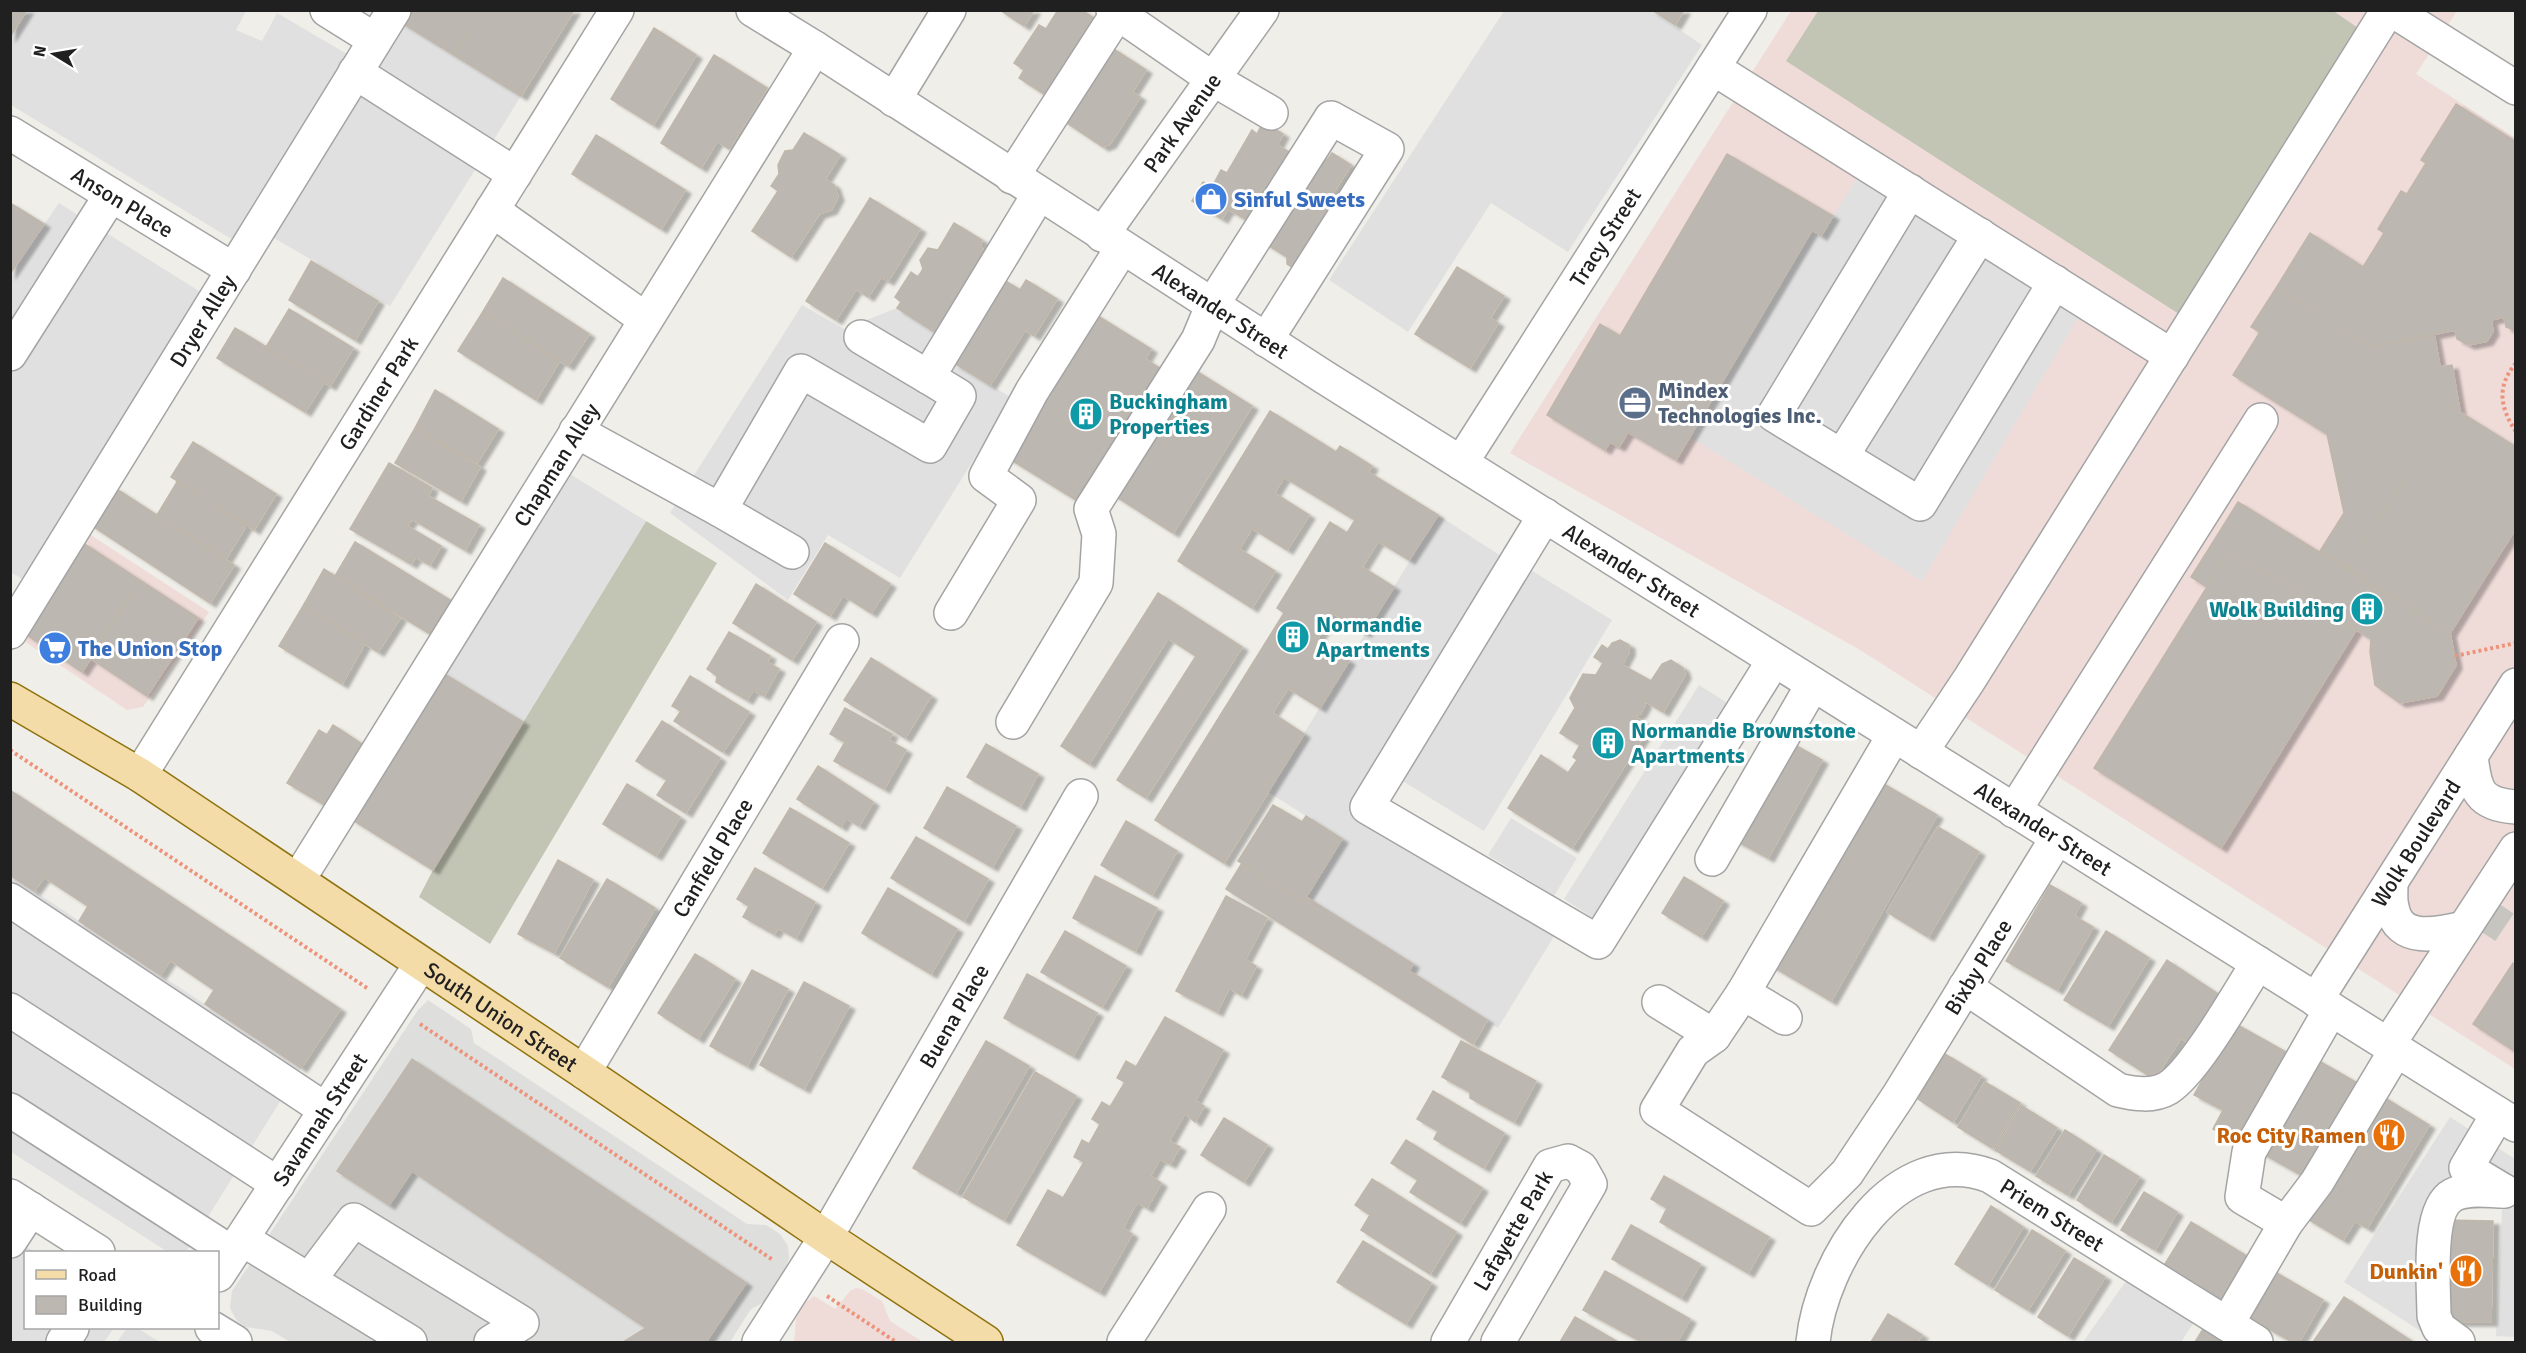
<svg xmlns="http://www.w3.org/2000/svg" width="2526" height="1353" font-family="Signika,sans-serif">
  <defs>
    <filter id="shadow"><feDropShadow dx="6" dy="4" stdDeviation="1.5" flood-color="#0004"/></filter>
  </defs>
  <rect width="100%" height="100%" fill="#f0eee8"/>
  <path fill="#dededd" d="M428,1000L471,1029L474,1043L747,1224L766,1225L780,1234L788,1246L789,1258L782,1278L772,1298L751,1309L730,1342H290L272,1331L246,1327L237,1321L230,1308L232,1291L418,1010Z"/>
  <path fill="#efdcd9" d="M1791,11H2457L2416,74L2515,138V1069L1860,650L1510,453Z
    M83,530L209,612L143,707L127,710L15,635Z
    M856,1288L862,1289L882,1301L890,1321L923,1342H794L796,1319L802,1305L814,1296L835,1309L850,1291Z"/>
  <path fill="#c2c4b4" d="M2332,10L2361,30L2179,314L1786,61L1818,11Z
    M646,521L717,563L490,944L419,897L433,870Z"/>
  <path fill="#e0e0e0" d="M27,11H246L236,30L262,41L277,13L371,68L399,21L521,96L390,306L245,221L233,240L11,105L10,37Z
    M1504,11H1652L1702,45L1568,252L1491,203L1408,332L1329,280Z
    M1866,163L2087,302L1922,581L1690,437L1812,230L1821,236Z
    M59,203L202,293L24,580L10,572V274Z
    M802,305L844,329L897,308L936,333L954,363L1012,398L900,578L828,535L788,600L670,513Z
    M565,471L646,521L523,722L441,672Z
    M1438,515L1504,558L1352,806L1556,933L1498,1028L1409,971L1413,964L1306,897L1342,839L1268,792Z
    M1524,566L1612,620L1484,831L1396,777Z
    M1699,685L1743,713L1607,927L1564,899Z
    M1511,818L1577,858L1554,896L1488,855Z
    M10,875L301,1068L186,1252H168L11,1152Z
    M2450,1117L2515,1159V1337L2496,1336L2502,1210L2486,1186L2458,1187L2428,1336L2344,1282Z
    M10,1236L35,1252H26V1328H114L104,1342H11Z
    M2126,1281L2194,1322L2181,1342H2083Z
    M127,1328H137L160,1342H117Z"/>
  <path fill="#bdb7b1" stroke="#c0b7ab" stroke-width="1.5" filter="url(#shadow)" d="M10,10H27L10,37Z
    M405,10H481L454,55L399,21Z
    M481,10H574L521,96L454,55Z
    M1000,10H1034L1024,26Z
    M1058,10H1082L1098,21L1047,96L1019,78L1024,70L1014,63L1039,25L1046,29Z
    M1652,10H1684L1675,25Z
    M654,28L696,55L653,125L611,99Z
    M1112,48L1146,70L1132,92L1140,97L1110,144L1103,147L1064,121Z
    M714,55L767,88L729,149L717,141L701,168L661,143Z
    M2456,104L2516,142V331L2506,327L2504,317L2491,320L2493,331L2487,341L2469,345L2457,339L2455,330L2371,348L2276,288L2310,233L2363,267L2384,233L2378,229L2401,191L2407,194L2426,163L2421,160Z
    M1263,122L1283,134L1277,145L1291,153L1250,222L1228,209L1222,219L1192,201L1203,182L1212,187L1221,170L1227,173L1252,130L1257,134Z
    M804,133L840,155L825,179L834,185L838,197L831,210L819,214L791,257L752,231L778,191L771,186L779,174L778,165L785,151L793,150Z
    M596,135L685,190L661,229L572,174Z
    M1332,153L1351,165L1332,194L1342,200L1300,262L1292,267L1287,264V257L1260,240L1318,155L1326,161Z
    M1727,154L1833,216L1821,236L1812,230L1676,460L1628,432L1619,447L1610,442L1605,450L1547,415L1600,324L1620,336Z
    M870,198L920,229L888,281L881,277L868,297L856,289L836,320L806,301Z
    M10,203L44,224L10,274Z
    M954,223L982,240L980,247L987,252L936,333L897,308L901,302L895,297L911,272L918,277L923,269L920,260L928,248L938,250Z
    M311,261L378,301L355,340L289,300Z
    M1457,267L1504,296L1490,318L1498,323L1470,368L1415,334Z
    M503,278L589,334L568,366L482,313Z
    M1026,280L1057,299L1034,336L1025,330L990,385L954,363L1006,281L1020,290Z
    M2276,288L2371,348L2434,334L2440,367L2452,365L2460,412L2450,406L2348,569L2320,551L2344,513L2327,434L2233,375L2260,332L2251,327Z
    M289,309L353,348L330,386L266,347Z
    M482,313L560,360L536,400L458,351Z
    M1093,313L1151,349L1145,359L1166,372L1084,505L1005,456Z
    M235,328L324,382L305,412L217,358Z
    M1188,366L1252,406L1173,533L1109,492Z
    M435,390L498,429L477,463L415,428Z
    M2450,406L2516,447V528L2450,633L2348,569Z
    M1270,411L1336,452L1340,446L1372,466L1368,472L1438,515L1409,560L1378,541L1362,567L1394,587L1365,633L1333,613L1316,641L1349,661L1320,708L1288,688L1272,713L1304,734L1224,863L1155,820L1284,613L1277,608L1330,522L1347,533L1355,520L1284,477L1274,493L1309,515L1287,550L1252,528L1239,549L1275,571L1252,608L1178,561Z
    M415,428L480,467L461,501L395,463Z
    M193,442L276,494L254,530L171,477Z
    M389,463L432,488L428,496L479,525L465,550L412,519L407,526L441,546L430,565L416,557L411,564L350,529Z
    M177,482L247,524L226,559L157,515Z
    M115,488L234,565L210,603L91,525Z
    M2238,502L2450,633L2456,665L2437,696L2400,703L2375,685L2370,652L2371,639L2230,550L2207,587L2191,577Z
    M355,542L455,603L435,637L335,576Z
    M83,543L141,581L82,672L24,633Z
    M825,543L890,584L871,613L843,595L830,616L794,594Z
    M2230,550L2356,630L2221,848L2094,768Z
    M324,569L400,618L378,652L303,606Z
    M141,581L198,618L147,696L90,658Z
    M756,584L816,622L792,660L733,623Z
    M1158,593L1242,647L1146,798L1117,780L1196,656L1168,638L1089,764L1061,746Z
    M303,606L365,643L342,684L279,646Z
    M729,632L770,656L767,662L779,669L764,696L753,690L747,700L716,682L717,676L707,669Z
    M1620,640L1629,645V652L1622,665L1651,681L1662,664L1671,660L1683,668L1685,675L1663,712L1643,700L1645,705L1640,714L1634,716L1650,726L1572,848L1508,808L1541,755L1568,773L1577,760L1573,757L1580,745L1560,733L1575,708L1570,698L1583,674L1596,675L1603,663L1594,657L1602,645L1608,649L1612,643Z
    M871,658L931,696L905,738L844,700Z
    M441,672L523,722L433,870L351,819Z
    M690,676L749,712L723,752L674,721L681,711L672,706Z
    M845,708L892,734L888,740L906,750L884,789L834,761L845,742L830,734Z
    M662,721L720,758L686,813L657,795L667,780L636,761Z
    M333,725L365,746L328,807L287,783L319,730L327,735Z
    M1784,739L1822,760L1768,858L1729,837Z
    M986,744L1038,774L1020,807L967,777Z
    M818,766L873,802L859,826L846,818L841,827L797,799Z
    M1877,780L1937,815L1831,1001L1770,965Z
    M627,784L680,817L656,856L603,824Z
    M947,787L1016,826L992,867L924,828Z
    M10,790L340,1009L301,1068L205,1004L214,990L170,960L160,975L79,921L88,906L44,877L34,891L10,875Z
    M1273,805L1302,822L1306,816L1342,839L1303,902L1238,861Z
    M790,808L849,843L822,888L763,853Z
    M1126,821L1177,851L1152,895L1101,865Z
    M1938,827L1979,852L1928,937L1887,912Z
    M916,837L988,879L964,921L891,878Z
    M558,860L593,880L554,953L518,934Z
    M1242,863L1303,902L1306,897L1413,964L1409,971L1487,1020L1473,1044L1226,889Z
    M755,868L815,902L796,938L778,928L774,934L743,917L749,906L737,899Z
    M1095,876L1157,908L1135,951L1073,918Z
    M1684,877L1723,901L1701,937L1662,913Z
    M607,879L655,908L608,987L560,958Z
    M2050,885L2081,903L2074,916L2093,927L2057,990L2006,961Z
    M888,888L957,929L931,974L862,933Z
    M1226,896L1267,918L1245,960L1256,966L1241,995L1229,988L1217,1012L1176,991Z
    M1065,931L1126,966L1102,1007L1041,972Z
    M2106,931L2149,958L2108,1026L2064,1000Z
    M695,954L735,979L698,1039L658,1013Z
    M2167,960L2224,998L2193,1046L2181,1038L2154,1079L2109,1050Z
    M2513,963L2516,965V1052L2473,1024Z
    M752,970L788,989L747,1066L710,1046Z
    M1027,974L1097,1013L1073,1056L1004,1018Z
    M804,982L849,1006L804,1089L760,1065Z
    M1165,1017L1223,1050L1195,1101L1204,1106L1195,1122L1185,1113L1169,1141L1180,1147L1170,1164L1160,1159L1150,1176L1161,1183L1147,1208L1137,1202L1123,1228L1132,1234L1099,1292L1017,1245L1048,1190L1063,1198L1084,1162L1074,1157L1082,1140L1089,1144L1100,1124L1092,1119L1102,1102L1110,1107L1125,1082L1117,1078L1126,1061L1136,1067Z
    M2234,1023L2288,1053L2238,1143L2213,1129L2223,1110L2194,1095Z
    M986,1041L1029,1066L956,1193L913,1168Z
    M1461,1041L1536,1081L1514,1122L1470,1098V1092L1442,1077Z
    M1945,1054L1981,1076L1953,1122L1918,1099Z
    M2312,1057L2361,1085L2318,1161L2312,1157L2301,1175L2258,1151Z
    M412,1059L746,1283L706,1342H623L646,1328L412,1171L389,1205L337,1171Z
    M1035,1072L1076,1096L1004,1220L963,1197Z
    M1985,1082L2020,1103L1992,1148L1958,1127Z
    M1433,1091L1504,1133L1484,1168L1434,1139L1438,1131L1417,1119Z
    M2380,1095L2429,1125L2367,1228L2355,1221L2343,1240L2306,1218Z
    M2022,1106L2057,1128L2030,1171L1995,1150Z
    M1224,1118L1267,1145L1244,1182L1201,1155Z
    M2065,1130L2096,1150L2068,1195L2036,1176Z
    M1406,1140L1482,1188L1460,1223L1410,1192L1418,1180L1391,1163Z
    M2104,1155L2139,1177L2111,1222L2077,1200Z
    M1664,1176L1769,1237L1748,1273L1660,1222L1667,1208L1651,1199Z
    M1372,1179L1456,1232L1430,1274L1361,1230L1370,1215L1355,1205Z
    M2144,1192L2177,1212L2155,1250L2121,1230Z
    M1991,1206L2023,1227L1988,1285L1955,1264Z
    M2442,1220L2493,1221L2491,1322H2440Z
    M2191,1222L2250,1258L2221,1303L2163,1267Z
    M1631,1225L1700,1264L1681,1298L1612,1259Z
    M2032,1230L2065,1251L2028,1310L1995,1290Z
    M1363,1241L1431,1283L1406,1324L1337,1282Z
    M2074,1258L2105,1277L2068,1336L2038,1317Z
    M2270,1269L2323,1300L2299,1342H2292L2244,1315Z
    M1605,1271L1690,1319L1677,1342H1642L1583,1310Z
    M2344,1297L2413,1342H2313Z
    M1888,1314L1922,1335L1917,1342H1871Z
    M1575,1317L1618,1342H1560Z
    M2203,1329L2225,1342H2195Z"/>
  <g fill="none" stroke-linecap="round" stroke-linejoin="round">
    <path stroke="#c6c5c0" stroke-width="33" stroke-dasharray="33 16" stroke-linecap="butt" d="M2477,909L2516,935"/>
    <defs>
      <g id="minor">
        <path d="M327,10L375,40"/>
        <path id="s1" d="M753,10L815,48L1324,377L2516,1125"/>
        <path d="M1113,10L1213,79L1271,113"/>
        <path d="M2392,10L2516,88"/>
        <path d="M1713,68L2172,356"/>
        <path d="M355,72L515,174"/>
        <path d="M894,100L949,10"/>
        <path id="s2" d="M10,133L234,270"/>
        <path d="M1012,177L1117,14"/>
        <path d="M1910,191L1774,415L1920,504L2055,282"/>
        <path d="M492,210L645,319"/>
        <path id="s3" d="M1102,235L1262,10"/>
        <path d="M861,337L928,377"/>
        <path d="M10,354L111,195"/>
        <path d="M576,431L720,510L801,371L930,446L959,396L928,377L1039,194"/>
        <path d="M1842,456L1980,235"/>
        <path id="s4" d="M1461,463L1750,10"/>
        <path d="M720,510L792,552"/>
        <path d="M1545,515L1367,807L1598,942L1774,660"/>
        <path d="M951,613L1019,500L986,476L1032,391L1122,248"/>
        <path id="s5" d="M10,632L394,10"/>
        <path d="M1013,722L1096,583L1099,534L1091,509L1198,340L1213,304L1331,118L1387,149L1266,340"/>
        <path id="s6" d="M1894,735L1743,993L1714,1036L1693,1051L1657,1110L1811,1209L1847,1173L1899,1095L2057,838"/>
        <path d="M1921,752L1969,680L2388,10"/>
        <path d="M2471,756C2475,790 2478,804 2516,807"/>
        <path id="s7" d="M140,775L617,10"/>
        <path d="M2014,811L2261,420"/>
        <path d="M1712,859L1813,684"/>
        <path id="s8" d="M298,880L815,48"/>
        <path d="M2391,883C2391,891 2390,900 2392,907C2398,944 2439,934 2464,928"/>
        <path d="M10,900L326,1110"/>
        <path d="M1965,987L2118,1090C2134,1094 2153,1097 2168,1088C2195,1071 2238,994 2258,963"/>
        <path d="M1743,993L1785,1018"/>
        <path id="s9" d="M2316,1000L2516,685"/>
        <path d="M1659,1002L1714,1036"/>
        <path d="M10,1010L278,1184"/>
        <path d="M2388,1045L2516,849"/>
        <path id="s10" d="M584,1072L842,641"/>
        <path d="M10,1110L232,1253"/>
        <path d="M2498,1114L2466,1168L2504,1191"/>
        <path d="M10,1196L98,1252"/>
        <path d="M2286,1223L2242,1197L2249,1152L2331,1009"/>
        <path d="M242,1239L410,1342"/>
        <path d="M10,1241L31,1209"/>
        <path id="s11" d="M218,1275L421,964"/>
        <path d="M309,1280L354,1220L522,1323L491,1342"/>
        <path d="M2227,1324L2286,1223L2317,1182L2396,1050"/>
        <path d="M212,1328L235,1342"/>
        <path d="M63,1342L72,1328"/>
        <path id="s12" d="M759,1342L826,1237L1081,796"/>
        <path d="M1124,1342L1209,1209"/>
        <path id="s13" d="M1448,1342L1550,1166L1568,1161L1581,1168L1590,1184L1498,1342"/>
        <path id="s14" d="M1813,1342C1821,1262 1895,1140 1990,1176L2256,1342"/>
        <path d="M2458,1342L2439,1328L2434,1316C2434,1288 2426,1209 2453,1195C2468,1187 2488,1191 2504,1191"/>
      </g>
      <g id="major">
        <path id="s15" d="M10,699L140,775L584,1072L826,1237L986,1342"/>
      </g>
    </defs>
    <use href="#minor" stroke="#a4a4a4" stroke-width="36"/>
    <use href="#major" stroke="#8f720e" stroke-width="36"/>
    <path stroke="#ee937b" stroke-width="4" stroke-dasharray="3 3" stroke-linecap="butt" d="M2516,363C2496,387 2500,407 2516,432
      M2455,656L2516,643
      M10,750L367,988
      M420,1024L773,1260
      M827,1296L896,1342"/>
    <use href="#minor" stroke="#fff" stroke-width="33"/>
    <use href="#major" stroke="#f4dca9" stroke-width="33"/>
  </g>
  <defs>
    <symbol id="shop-disc" viewBox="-11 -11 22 22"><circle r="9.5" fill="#3f7fe0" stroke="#fff"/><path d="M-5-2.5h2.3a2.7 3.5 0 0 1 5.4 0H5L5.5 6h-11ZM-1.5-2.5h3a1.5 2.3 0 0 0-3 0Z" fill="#fff"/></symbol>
    <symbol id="office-disc" viewBox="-11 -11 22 22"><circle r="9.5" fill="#5c6f8a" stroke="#fff"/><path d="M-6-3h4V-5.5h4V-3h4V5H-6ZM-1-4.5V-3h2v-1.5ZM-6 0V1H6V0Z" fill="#fff"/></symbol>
    <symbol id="building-disc" viewBox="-11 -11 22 22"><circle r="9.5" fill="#0f9aa8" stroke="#fff"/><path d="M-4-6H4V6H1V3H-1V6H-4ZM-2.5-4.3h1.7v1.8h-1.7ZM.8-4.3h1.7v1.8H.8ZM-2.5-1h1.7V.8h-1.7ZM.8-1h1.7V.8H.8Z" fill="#fff"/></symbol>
    <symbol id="supermarket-disc" viewBox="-11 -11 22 22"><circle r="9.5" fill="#3f7fe0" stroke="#fff"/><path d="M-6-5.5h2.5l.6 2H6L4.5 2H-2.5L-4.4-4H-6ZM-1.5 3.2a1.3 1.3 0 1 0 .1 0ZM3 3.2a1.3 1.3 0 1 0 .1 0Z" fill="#fff"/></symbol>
    <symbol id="restaurant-disc" viewBox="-11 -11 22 22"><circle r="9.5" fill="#e8710a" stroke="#fff"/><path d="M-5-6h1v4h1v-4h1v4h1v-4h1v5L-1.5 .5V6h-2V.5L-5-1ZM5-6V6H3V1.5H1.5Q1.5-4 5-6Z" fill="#fff"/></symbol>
  </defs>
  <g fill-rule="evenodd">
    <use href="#shop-disc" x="1192" y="180" width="38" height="38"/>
    <use href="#office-disc" x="1616" y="384" width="38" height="38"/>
    <use href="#building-disc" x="1067" y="395" width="38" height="38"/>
    <use href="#building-disc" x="2348" y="590" width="38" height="38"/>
    <use href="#building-disc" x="1274" y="618" width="38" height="38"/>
    <use href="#supermarket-disc" x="36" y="629" width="38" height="38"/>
    <use href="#building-disc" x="1589" y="724" width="38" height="38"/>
    <use href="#restaurant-disc" x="2370" y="1116" width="38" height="38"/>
    <use href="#restaurant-disc" x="2447" y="1252" width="38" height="38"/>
  </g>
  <g text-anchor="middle" stroke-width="6" stroke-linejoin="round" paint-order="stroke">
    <g font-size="22" fill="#202020" stroke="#fff">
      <text dy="8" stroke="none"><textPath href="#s3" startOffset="138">Park Avenue</textPath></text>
      <text dy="8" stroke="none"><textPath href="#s2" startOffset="132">Anson Place</textPath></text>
      <text dy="8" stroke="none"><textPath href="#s4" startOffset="268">Tracy Street</textPath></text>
      <text dy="8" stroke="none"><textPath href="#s1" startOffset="556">Alexander Street</textPath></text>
      <text dy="8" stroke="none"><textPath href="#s5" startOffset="366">Dryer Alley</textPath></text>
      <text dy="8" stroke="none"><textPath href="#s7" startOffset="450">Gardiner Park</textPath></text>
      <text dy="8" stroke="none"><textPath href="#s8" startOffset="489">Chapman Alley</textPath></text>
      <text dy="8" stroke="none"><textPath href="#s1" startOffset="1042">Alexander Street</textPath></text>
      <text dy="8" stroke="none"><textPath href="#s1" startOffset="1528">Alexander Street</textPath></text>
      <text dy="8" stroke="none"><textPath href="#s9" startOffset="186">Wolk Boulevard</textPath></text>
      <text dy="8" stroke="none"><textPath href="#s10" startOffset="250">Canfield Place</textPath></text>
      <text dy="8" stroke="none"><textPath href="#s6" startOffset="924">Bixby Place</textPath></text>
      <text dy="8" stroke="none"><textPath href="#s15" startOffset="585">South Union Street</textPath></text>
      <text dy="8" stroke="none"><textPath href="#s12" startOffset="380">Buena Place</textPath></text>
      <text dy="8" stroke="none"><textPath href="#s11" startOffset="186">Savannah Street</textPath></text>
      <text dy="8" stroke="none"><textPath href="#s14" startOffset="350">Priem Street</textPath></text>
      <text dy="8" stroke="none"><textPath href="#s13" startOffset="129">Lafayette Park</textPath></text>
    </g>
    <g font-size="22" font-weight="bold" fill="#366cbe" stroke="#fff" text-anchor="start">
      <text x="1234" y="207">Sinful Sweets</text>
      <text x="78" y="656">The Union Stop</text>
    </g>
    <g font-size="22" font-weight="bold" fill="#4e5e75" stroke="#fff" text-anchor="start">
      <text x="1658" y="398">Mindex<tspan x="1658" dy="25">Technologies Inc.</tspan></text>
    </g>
    <g font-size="22" font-weight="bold" fill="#0d838f" stroke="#fff" text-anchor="start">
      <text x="1109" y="409">Buckingham<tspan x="1109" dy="25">Properties</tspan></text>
      <text x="2344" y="617" text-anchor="end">Wolk Building</text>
      <text x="1316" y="632">Normandie<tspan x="1316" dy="25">Apartments</tspan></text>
      <text x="1631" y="738">Normandie Brownstone<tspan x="1631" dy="25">Apartments</tspan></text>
    </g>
    <g font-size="22" font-weight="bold" fill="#c56008" stroke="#fff" text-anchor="end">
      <text x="2366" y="1143">Roc City Ramen</text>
      <text x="2443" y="1279">Dunkin'</text>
    </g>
  </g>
  <rect width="2526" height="1353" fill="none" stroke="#202020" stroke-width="24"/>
  <rect x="24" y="1251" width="195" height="78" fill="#ffffff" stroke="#a6a6a6" stroke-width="1.5"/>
  <rect x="36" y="1270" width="30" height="9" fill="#f4dca9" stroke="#a6a6a6" stroke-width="1.5"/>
  <text x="78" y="1281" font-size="18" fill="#202020">Road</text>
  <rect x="36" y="1296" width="30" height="18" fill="#bdb7b1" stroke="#a6a6a6" stroke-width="1.5"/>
  <text x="78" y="1311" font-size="18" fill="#202020">Building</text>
  <g transform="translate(54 54) rotate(281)" stroke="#ffffff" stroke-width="4.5" paint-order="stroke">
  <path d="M0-4.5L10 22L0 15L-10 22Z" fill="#202020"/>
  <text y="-9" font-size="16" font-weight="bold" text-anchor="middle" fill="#202020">N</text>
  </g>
</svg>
